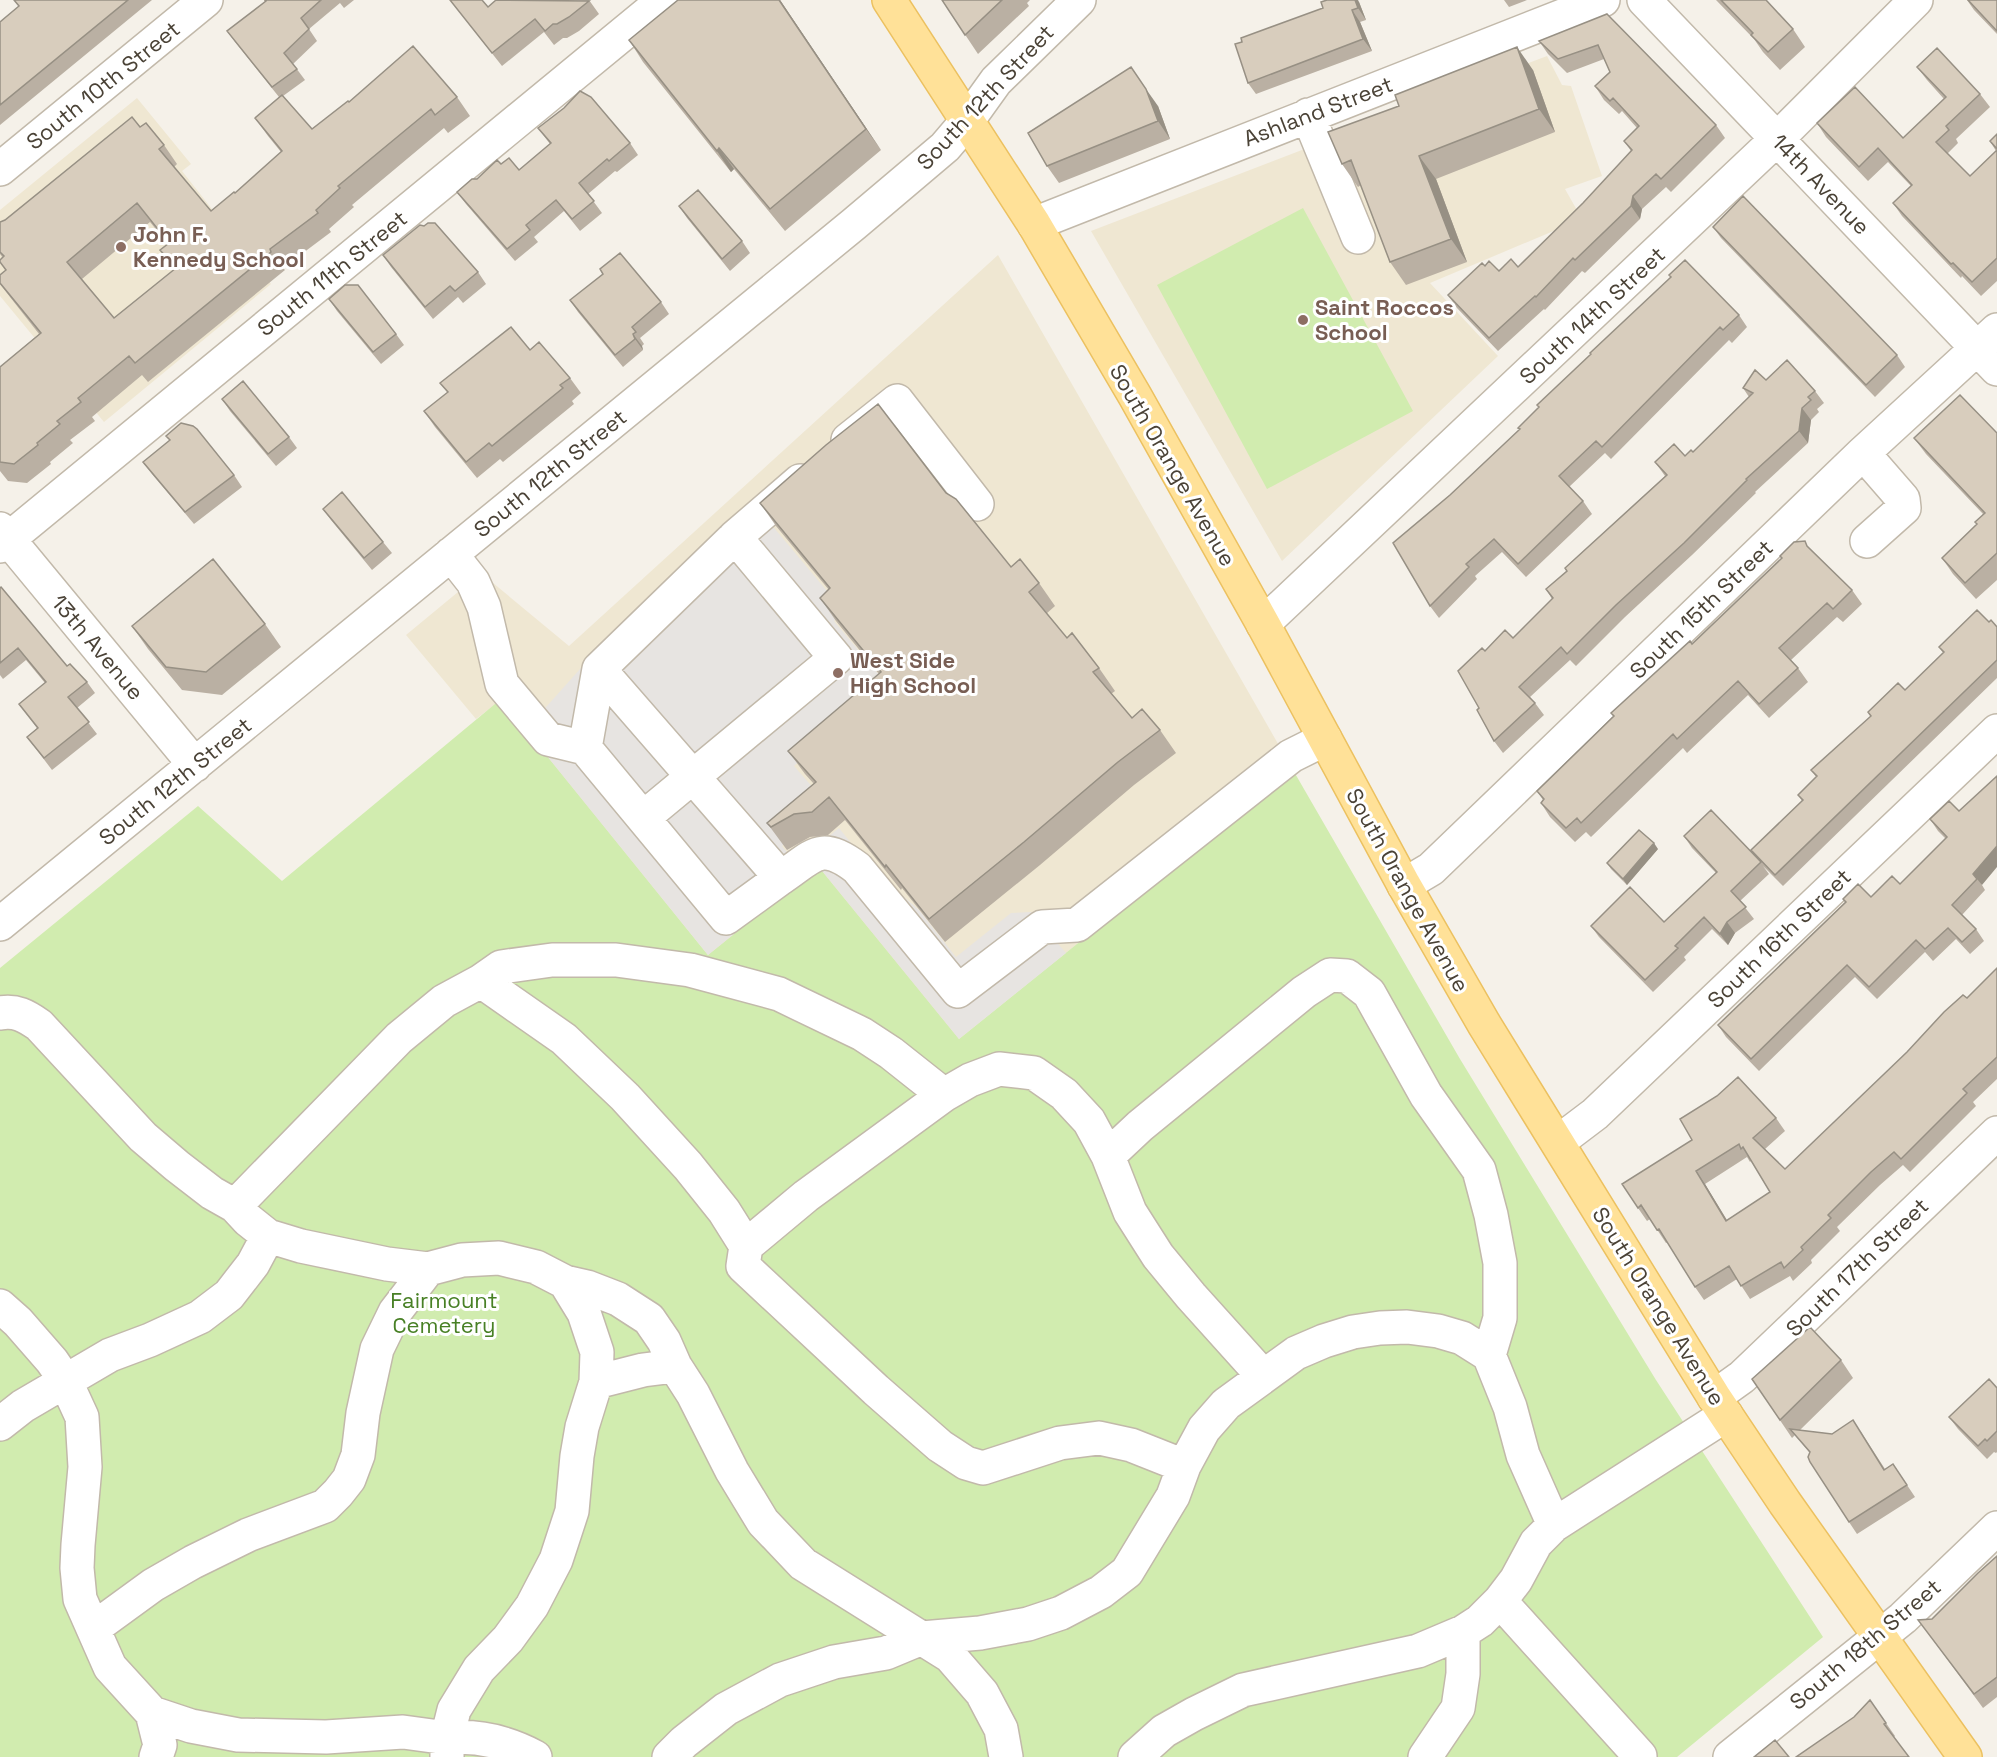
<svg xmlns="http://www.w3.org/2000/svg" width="1997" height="1757" font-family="'Space Grotesk',sans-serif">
  <rect width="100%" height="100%" fill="#f5f1e9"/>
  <path fill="#efe7d2" d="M1547,56L1562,85L1571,86L1602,176L1565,189L1582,219L1430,283L1498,356L1282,561L1091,231Z
    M137,98L191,164L182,171L271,284L104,422L0,296V210Z
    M998,255L1293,770L959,1039L708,955L501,700L476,719L406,635L481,573L569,646Z"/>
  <path fill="#d1ecaf" d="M1303,208L1413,411L1267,489L1157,285Z
    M501,699L708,955L818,866L959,1039L1293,770L1460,1059L1656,1380L1823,1637L1677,1757H0V968L198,806L282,881Z"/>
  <path fill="#e7e4e1" d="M754,504L843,610L842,613L834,621L887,684L794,766L829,806L782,846L796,863L839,828L871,868L919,910L956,957L1011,913L1031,912L1066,953L959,1039L818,866L708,955L534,740L538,716L598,649Z"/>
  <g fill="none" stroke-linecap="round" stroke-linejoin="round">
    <defs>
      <path id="minor" d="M1644,0L1997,369
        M1308,115L1358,237
        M0,169L206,0
        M1034,224L1603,0
        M848,440L897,401L977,504
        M1863,453L1903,499L1904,508L1867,541
        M0,529L195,765
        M0,546L664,0
        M451,554L473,582L484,607L502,684L548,739L585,748L726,918L781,878
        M1263,624L1778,138L1916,0
        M599,669L781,878C814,856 820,840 857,868L958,991L1042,927L1077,925L1291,756L1325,739
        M585,748L599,669L735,537L800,481
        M643,818L836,658L735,537
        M1404,885L1431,869L1863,453L1997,330
        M0,924L854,224L945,147L968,120L996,81L1079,0
        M481,981L564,1039L625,1097L688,1166L724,1211L746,1246L743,1266L876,1390L940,1446L966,1463L983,1468L1060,1443L1099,1438L1131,1445L1184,1466
        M0,1013C16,1010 26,1016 39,1025L143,1137L177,1166L212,1193L235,1206L248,1220L268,1236L301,1246L387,1264L428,1269L462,1260L499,1258L536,1267L565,1282L587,1287L618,1299L649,1319L664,1341L675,1366L693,1394L732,1471L763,1522L803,1564L950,1656L982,1693L1001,1729L1006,1757
        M1558,1142L1595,1114L1997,731
        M1108,1156L1140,1126L1304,992L1330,975L1347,976L1369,993L1426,1095L1479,1170L1491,1215L1500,1263V1318L1489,1355
        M235,1206L399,1038L444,1001L481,981L501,967L552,960H616L690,970L779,994L862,1034L891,1053L944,1095
        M746,1246L806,1196L944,1095L970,1080L999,1069L1034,1073L1064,1094L1089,1121L1108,1156L1130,1212L1158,1256L1191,1296L1263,1376
        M565,1282L584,1313L597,1352L596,1382L643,1370L675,1366
        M0,1306L18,1322L52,1361L65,1380L82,1417L85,1467L78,1545L77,1568L80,1599L110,1667L152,1713
        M1714,1397L1742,1377L1997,1133
        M0,1424L23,1406L110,1355L150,1340L200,1317L229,1295L253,1264L268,1236
        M1500,1601L1640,1756
        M94,1628L153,1585L193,1562L248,1535L325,1506L338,1493L349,1479L358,1455L363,1413L377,1349L395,1312L428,1269
        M156,1757L160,1745L152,1713L191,1726L238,1735L326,1737L403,1732L447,1738L454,1710L479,1669L508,1639L532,1606L556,1560L572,1511L577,1456L582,1427L596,1382
        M447,1757V1738C479,1735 507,1742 535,1757
        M669,1757L684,1742L726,1709L780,1680L834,1662L886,1653L922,1638L980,1633L1028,1624L1061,1613L1101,1592L1127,1572L1173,1496L1184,1466L1204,1429L1226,1404L1296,1353L1324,1341L1353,1332L1380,1328L1407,1327L1438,1331L1462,1338L1489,1355L1510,1407L1523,1455L1554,1525
        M1135,1757L1164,1731L1194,1714L1243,1690L1418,1651L1463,1632L1480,1621L1500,1601L1516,1580L1536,1543L1554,1525L1726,1415
        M1425,1757L1458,1708L1463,1674V1632
        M1730,1757L1903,1618L1997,1528"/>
      <path id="major" d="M889,0L1034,224L1135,396L1263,624L1404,885L1484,1024L1714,1397L1785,1503L1965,1757"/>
    </defs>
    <use href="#minor" stroke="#c2b9aa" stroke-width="36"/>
    <use href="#major" stroke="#ecc160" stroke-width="36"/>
    <use href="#minor" stroke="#fff" stroke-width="33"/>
    <use href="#major" stroke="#ffe198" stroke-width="33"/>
  </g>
  <path fill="#bab0a3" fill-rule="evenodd" d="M14,0H152L0,125V22L19,6Z
    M264,0H354L344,8L340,3L309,29L317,41L293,64L305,80L283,96L312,129L349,102L457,97L470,116L448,133L444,128L352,205L354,207L329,229L331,232L283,268L285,270L148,382L142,375L92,417L95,421L70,440L73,443L50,462L51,464L27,483L8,481L0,471V367L39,334L10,297L0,284V275L6,270L3,258L0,254V222L5,220L140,127L164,145L177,164L174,167L211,211L235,193L281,152L268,136L255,118L279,97L235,42L227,31L265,2ZM150,222L168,244L160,250L174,270L114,318L82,279Z
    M450,0L488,7L589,0L599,14L579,31L567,38H563L554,45L544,32L502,66Z
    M678,0H780L881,150L785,231L734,169L731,172L643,62L629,40Z
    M942,0H1030L1027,3L1029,6L978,54Z
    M1504,0H1527L1509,7Z
    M1716,0H1766L1793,29L1805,47L1780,70L1763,52L1754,39Z
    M1967,0H1997V34L1974,10Z
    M1359,2L1366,20L1360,22L1372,51L1256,94L1248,83Z
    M1607,14L1716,125L1725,138L1671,192L1666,187L1642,209L1640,219L1585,273L1582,271L1545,310L1544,309L1498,351L1457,308L1448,295L1485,266L1499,271L1518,267L1583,203L1631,151L1624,141L1637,128L1622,111L1619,114L1604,100L1595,86L1610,72L1604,59L1567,73L1548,54L1539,41Z
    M1917,67L1980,94L1990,107L1956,139L1958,143L1947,154L1970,176L1996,151L1990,141L1997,134V281L1981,296L1962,276L1961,278L1902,216L1893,203L1911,186L1888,162L1868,181L1826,137L1817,123L1903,138L1944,99L1927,80Z
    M1533,70L1555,132L1436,179L1467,262L1406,285L1390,262L1361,185L1358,187L1342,164Z
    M1158,106L1170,139L1059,183L1047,166Z
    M538,128L630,143L638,155L617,172L615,171L588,194L602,213L580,231L564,211L534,237L538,242L515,261L466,204L457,192L501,164L519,170L550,144Z
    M679,206L742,241L750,253L730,271L687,218Z
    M1713,227L1897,355L1905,367L1875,397L1721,238Z
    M383,255L478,272L486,284L463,303L458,297L433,319L391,267Z
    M329,299L396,334L404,345L381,364L337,311Z
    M570,300L661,302L669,314L640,338L644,344L642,346L643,350L623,367L578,312Z
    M1739,315L1747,327L1732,343L1729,340L1611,459L1605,453L1569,487L1583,501L1592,514L1526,577L1502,552L1475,576L1477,579L1439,618L1430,606L1450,495L1520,430L1518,428Z
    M530,350L570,378L581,393L572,401L574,404L503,462L500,459L477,478L435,427L424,411L448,393L440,383Z
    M1766,380L1815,391L1824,403L1817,409L1819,412L1811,420L1808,443L1755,492L1756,493L1692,555L1625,617L1576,666L1570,660L1530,697L1535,703L1544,715L1503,753L1494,741L1479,708L1485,651L1513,638L1552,599L1546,589L1567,572L1565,568L1665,476L1655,462L1685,456L1693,452L1749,397L1743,388Z
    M222,399L289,437L297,448L276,466L230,411Z
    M1997,433V580L1976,599L1953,574L1942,558L1977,524L1983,514L1926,454L1914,438Z
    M143,462L234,475L242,487L194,524L152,474Z
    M946,493L1011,567L1039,583L1055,606L1046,614L1067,638L1099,668L1115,691L1111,694L1132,718L1160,730L1176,753L1134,785L1040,865L945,942L902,888L901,890L845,820L828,835L810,837L787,850L767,823L814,784L805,774L788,751L879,674L836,621L820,598L829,590L776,526L760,503Z
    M323,509L383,542L392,553L372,570L331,520Z
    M1811,550L1852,590L1862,604L1843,622L1837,617L1791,660L1798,668L1808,682L1769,718L1748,695L1687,753L1683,748L1591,837L1586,832L1575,842L1550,817L1541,803L1543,800L1537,791L1613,716L1611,713L1692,644Z
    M0,588L67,666L87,682L95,693L77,708L97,734L52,770L27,737L37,728L19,704L45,683L26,660L3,679L0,675Z
    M1989,622L1997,627V678L1783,886L1763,866L1769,874L1740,901L1754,919L1735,933L1728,945L1712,929L1684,957L1686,960L1653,992L1599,937L1591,926L1664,922L1716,873L1692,848L1684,836L1756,857L1751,850L1802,801L1798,795L1816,777L1811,770L1871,716L1868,712L1905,690L1943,653L1939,647Z
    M265,624L281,647L222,695L182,690L148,649L132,626Z
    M1949,801L1982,885L1985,890L1962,915L1976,929L1984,941L1970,954L1956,939L1933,961L1925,952L1877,999L1855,977L1759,1071L1726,1037L1718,1025L1845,902L1843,899L1871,897L1900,884L1921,863L1946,839L1938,831L1930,819Z
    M1658,849L1627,885L1611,869L1607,863Z
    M1997,968V1079L1973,1102L1976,1106L1910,1172L1903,1165L1880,1185L1837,1227L1840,1231L1811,1260L1812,1263L1793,1281L1790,1276L1750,1299L1737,1279L1704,1300L1695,1287L1668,1242L1666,1243L1650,1219L1647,1221L1638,1208L1692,1140L1717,1096L1776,1118L1785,1131L1765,1149L1785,1169L1967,998ZM1747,1157L1750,1162L1751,1161L1770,1192L1727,1220L1705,1184Z
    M1841,1360L1853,1378L1800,1430L1832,1434L1861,1432L1885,1469L1893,1464L1915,1497L1857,1534L1849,1522L1810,1453L1795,1435L1792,1438L1752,1379Z
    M1997,1388V1452L1996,1453L1994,1452L1987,1459L1958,1429L1949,1417Z
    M1997,1556V1697L1983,1708L1928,1633L1932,1619Z
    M1870,1700L1895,1736L1894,1737L1854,1717Z"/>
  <path fill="#979084" d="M779,0H780L881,150L866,129Z
    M1355,0H1358L1359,2L1366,20L1358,8Z
    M1352,10L1360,22L1372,51L1363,39Z
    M1517,47L1533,70L1555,132L1539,109Z
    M1146,89L1158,106L1170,139L1158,121Z
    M719,148L734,169L731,172L717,151Z
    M1419,156L1436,179L1467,262L1451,239Z
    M1633,196L1642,209L1640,219L1631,206Z
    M633,334L642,346L643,350L635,339Z
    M1802,408L1811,420L1808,443L1799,431Z
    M1654,843L1658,849L1627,885L1623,879Z
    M1997,846V867L1982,885L1973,874Z
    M1727,922L1735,933L1728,945L1720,934Z
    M1696,1171L1705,1184L1735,1234L1726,1221Z"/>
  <path fill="#d8cdbd" stroke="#979084" stroke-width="1.5" fill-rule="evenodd" d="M14,0H128L0,105V22L19,6Z
    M265,0H321L301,18L309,29L284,53L297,69L272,87L227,31L266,1Z
    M450,0H482L488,7L496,0L589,1L569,17L557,24H553L545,31L535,19L492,53Z
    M678,0H779L866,129L770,209L719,148L717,151L629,40Z
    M942,0H1002L965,35Z
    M1327,0H1355L1358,8L1352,10L1363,39L1248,83L1235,44L1242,42L1241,38L1323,8L1321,2Z
    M1721,0H1766L1793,29L1768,52L1751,35L1753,33Z
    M1968,0H1997V31Z
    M1607,14L1716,125L1661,179L1656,174L1633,196L1631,206L1575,260L1573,258L1536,297L1535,296L1489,338L1448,295L1482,263L1485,266L1489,261L1499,271L1511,259L1518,267L1583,203L1632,150L1624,141L1639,126L1613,98L1610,101L1595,86L1610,72L1598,45L1558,59L1539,41Z
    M413,46L457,97L435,115L431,109L338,186L340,188L316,210L318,213L270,249L271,252L135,363L129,356L78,398L81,402L57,421L60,424L37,443L38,445L14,464L0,462V367L41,333L0,283V275L6,270L0,262V260L4,256L0,252V222L5,220L132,117L140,127L146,123L164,145L159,149L211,211L234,192L235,193L282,151L255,118L282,95L312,129L348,101L349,102ZM137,203L169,243L160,250L176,268L114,318L67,262Z
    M1517,47L1539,109L1419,156L1451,239L1390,262L1351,160L1342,164L1328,132L1399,106L1395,95Z
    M1937,48L1980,94L1946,126L1949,130L1936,142L1970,176L1997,150V258L1972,282L1953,263L1951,264L1893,203L1912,185L1878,148L1859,167L1817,123L1855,87L1903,138L1946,97L1917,67Z
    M1131,67L1146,89L1158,121L1047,166L1028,133Z
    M580,91L591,97L630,143L609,161L607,159L579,183L594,201L572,219L556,200L526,225L530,230L507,249L457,192L472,179H477L497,160L501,164L509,158L519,170L551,143L538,128L564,108Z
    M1997,134V149L1990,141Z
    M698,190L742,241L722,259L679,206Z
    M1743,196L1897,355L1866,385L1713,227Z
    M428,223H435L478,272L455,291L450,286L425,307L383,255L420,225L424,226Z
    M620,253L661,302L632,327L636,332L633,334L635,339L615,355L570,300L603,274L600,269Z
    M1685,260L1739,315L1723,330L1720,327L1602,447L1596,441L1559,476L1583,501L1518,564L1494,539L1466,564L1469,567L1430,606L1393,543L1450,495L1520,429L1518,428L1539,407L1537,405L1591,354L1590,353L1671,277L1669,275Z
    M345,285H358L396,334L373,352L329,299Z
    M511,327L530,350L539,342L570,378L560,385L563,388L492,446L489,443L466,462L424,411L448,392L440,383Z
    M1787,360L1815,391L1808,397L1811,400L1802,408L1799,431L1746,479L1747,480L1684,543L1616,605L1567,654L1561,647L1519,687L1535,703L1494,741L1477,710L1479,708L1458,671L1482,648L1485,651L1505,630L1513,638L1553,598L1546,589L1567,571L1565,568L1667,475L1655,462L1674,444L1685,456L1691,450L1693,452L1753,393L1743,388L1755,370L1766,380Z
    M243,381L289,437L268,454L222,399Z
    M1960,395L1997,433V553L1965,583L1942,558L1977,524L1975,522L1985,513L1914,438Z
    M878,404L946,493L956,499L1011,567L1020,559L1039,583L1029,592L1067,638L1072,633L1099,668L1093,672L1132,718L1142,709L1160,730L1118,762L1024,842L929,919L886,865L885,867L829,797L812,812L794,814L771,827L767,823L816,782L788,751L881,672L820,598L830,588L760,503L826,445Z
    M181,423L193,426L197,429L234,475L185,512L143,462L170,440L166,436Z
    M342,492L383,542L364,558L323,509Z
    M1805,541L1807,546L1852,590L1833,609L1827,603L1779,648L1798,668L1759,704L1738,681L1677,739L1673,734L1581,823L1577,818L1566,828L1541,803L1544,799L1537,791L1614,716L1611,713L1690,641L1692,644L1782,558L1780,556L1794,542Z
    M213,559L265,624L206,672L166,667L132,626Z
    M1,587L67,666L70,664L87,682L68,697L89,722L44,758L27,737L38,728L19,704L46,682L18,648L0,663V588Z
    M1977,610L1989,622L1991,620L1997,627V660L1775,875L1751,850L1803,800L1798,795L1817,776L1811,770L1871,716L1868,712L1898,683L1905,690L1944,652L1939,647Z
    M1997,776V846L1973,874L1977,879L1952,905L1976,929L1962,942L1948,928L1925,949L1916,940L1869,987L1847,965L1751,1059L1718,1025L1846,902L1843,899L1858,884L1871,897L1892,876L1900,884L1947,837L1930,819L1949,801L1959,811Z
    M1711,810L1761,862L1731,891L1746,907L1727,922L1720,934L1704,917L1675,946L1678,948L1645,980L1591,926L1630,887L1664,922L1717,872L1684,836Z
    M1639,830L1654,843L1623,879L1607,863Z
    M1997,968V1057L1963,1089L1967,1093L1901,1159L1894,1152L1871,1172L1828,1215L1831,1218L1801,1247L1803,1250L1784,1268L1781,1262L1741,1286L1729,1266L1695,1287L1659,1229L1657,1230L1641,1205L1638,1208L1622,1184L1692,1140L1680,1119L1717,1096L1738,1077L1776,1118L1753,1138L1785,1169L1907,1052L1944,1012L1963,995L1967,998ZM1739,1144L1741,1149L1743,1147L1770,1192L1726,1221L1696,1171Z
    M1810,1327L1841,1360L1780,1420L1752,1379Z
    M1989,1379L1997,1388V1431L1987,1441L1985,1439L1978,1446L1949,1417Z
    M1853,1420L1884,1470L1893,1464L1907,1485L1849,1522L1810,1462L1808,1457L1810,1452L1790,1429L1832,1434Z
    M1997,1556V1677L1974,1694L1918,1620L1932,1619L1978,1573Z
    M1870,1700L1886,1723L1884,1724L1909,1757H1796L1854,1717Z
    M1775,1740L1789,1757H1754Z"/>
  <g fill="#8d6e63" stroke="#fff" stroke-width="2">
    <circle cx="121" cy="247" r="6"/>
    <circle cx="1303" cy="320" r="6"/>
    <circle cx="838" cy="673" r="6"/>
  </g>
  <g text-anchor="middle" stroke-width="6" stroke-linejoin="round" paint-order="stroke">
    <g font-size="22" fill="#4a4236" stroke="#fff">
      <text transform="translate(103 85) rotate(-39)" y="8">South 10th Street</text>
      <text transform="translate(985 97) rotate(-47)" y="8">South 12th Street</text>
      <text transform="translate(1318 111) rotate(-21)" y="8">Ashland Street</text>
      <text transform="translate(1821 184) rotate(46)" y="8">14th Avenue</text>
      <text transform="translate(332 273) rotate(-39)" y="8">South 11th Street</text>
      <text transform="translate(1592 315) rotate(-43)" y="8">South 14th Street</text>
      <text transform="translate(1173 465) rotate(60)" y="8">South Orange Avenue</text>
      <text transform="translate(550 473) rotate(-39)" y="8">South 12th Street</text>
      <text transform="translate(1701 609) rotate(-44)" y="8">South 15th Street</text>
      <text transform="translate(98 647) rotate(50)" y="8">13th Avenue</text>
      <text transform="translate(175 781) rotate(-39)" y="8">South 12th Street</text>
      <text transform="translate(1408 890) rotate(61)" y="8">South Orange Avenue</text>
      <text transform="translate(1779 938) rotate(-44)" y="8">South 16th Street</text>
      <text transform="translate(1857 1267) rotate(-44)" y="8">South 17th Street</text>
      <text transform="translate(1659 1306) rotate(58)" y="8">South Orange Avenue</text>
      <text transform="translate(1865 1644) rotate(-40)" y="8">South 18th Street</text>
    </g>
    <g font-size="22" font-weight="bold" fill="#785e54" stroke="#fff" text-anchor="start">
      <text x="133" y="242">John F.<tspan x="133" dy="25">Kennedy School</tspan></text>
      <text x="1315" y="315">Saint Roccos<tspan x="1315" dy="25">School</tspan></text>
      <text x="850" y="668">West Side<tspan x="850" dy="25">High School</tspan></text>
    </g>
    <g font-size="22" fill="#488025" stroke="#fff">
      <text x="444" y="1308">Fairmount<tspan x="444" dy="25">Cemetery</tspan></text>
    </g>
  </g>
</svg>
